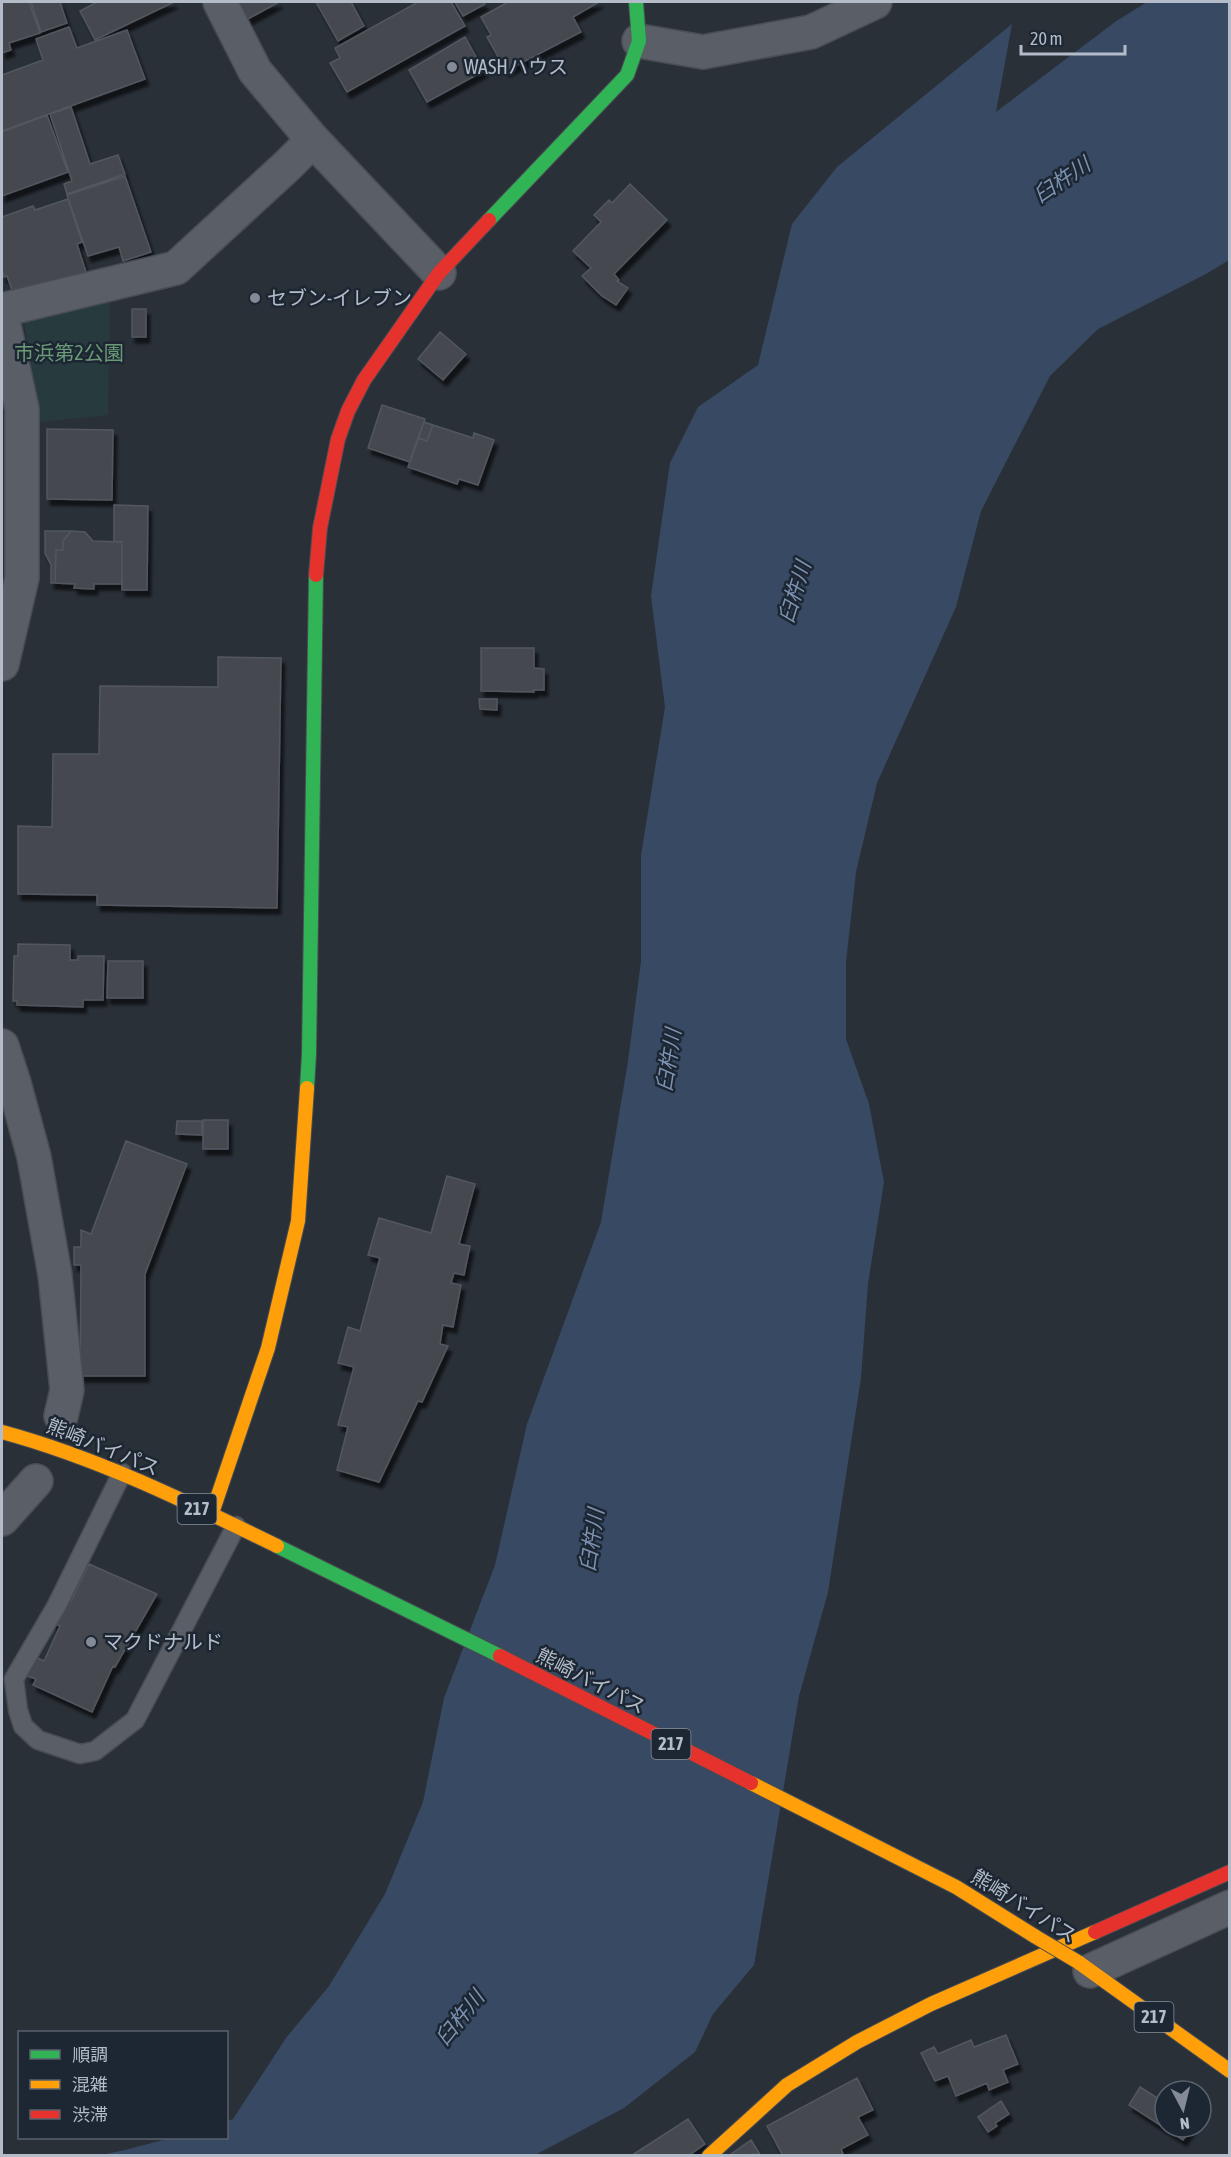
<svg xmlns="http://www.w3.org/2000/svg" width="1231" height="2157" font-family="'Asap Condensed','Noto Sans JP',sans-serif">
  <defs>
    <filter id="shadow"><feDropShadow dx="3.5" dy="6" stdDeviation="1.5" flood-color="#0009"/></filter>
  </defs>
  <rect width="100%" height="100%" fill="#2a3038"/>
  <path fill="#273a3e" d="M110,302L108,415L40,422L24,320Z"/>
  <path fill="#384963" d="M1147,2H1229V260L1206,274L1098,329L1050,376L981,511L956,607L877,783L856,872L846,962V1039L869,1104L884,1182L868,1284L861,1378L828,1592L799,1696L754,1965L713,2014L695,2052L624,2108L535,2155L96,2156L125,2150L171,2138H226L227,2121L233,2119L286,2038L329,1986L385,1894L423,1802L444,1698L495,1565L527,1424L601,1222L628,1061L641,961V855L665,707L651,596L670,463L698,407L758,365L792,224L837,167L1012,24L996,112L1115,22Z"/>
  <path fill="#444950" stroke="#52575f" stroke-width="1.5" filter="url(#shadow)" d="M2,2H29L40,33L9,43L11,50L2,53Z
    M31,2H60L67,23L41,32Z
    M97,2H174L95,40L80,11Z
    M238,2H279L248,19Z
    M316,2H351L364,26L338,41Z
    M418,2H451L465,26L347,92L330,63L340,58L335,48Z
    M455,2H483L485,4L463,16Z
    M508,2H599L573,17L581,32L506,71L487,37L491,35L481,17Z
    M69,27L77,48L127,30L145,79L2,131V75L43,60L36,39Z
    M465,37L484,71L427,102L409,70Z
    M71,107L90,164L118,155L125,174L67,194L64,184L72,181L50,114Z
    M47,115L68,172L2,196V132Z
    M125,176L151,252L123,261L119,247L88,256L67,195Z
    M630,184L667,220L614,274L619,280L617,281L628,288L616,305L602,296L582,276L591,268L573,251L601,222L594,215L609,200L612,203Z
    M68,199L82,242L77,244L86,272L20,293H13L7,276L4,277L2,269V217L33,206L35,210Z
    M132,309H146V337H132Z
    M440,332L466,354L443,380L418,359Z
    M382,405L425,419L410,462L368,448Z
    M424,422L433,425L427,441L418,438Z
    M433,425L473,438L474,433L494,440L478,485L459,479L457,484L408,467L418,438L427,441Z
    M47,429L113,430L112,500L47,499Z
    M114,505L148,506L147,590H122V542H114Z
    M45,531H71L63,541V550H56L55,583H51V565L45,553Z
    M71,531L85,532L93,541L122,542V584H94V589L74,588L75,584L55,583L56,550H63V541Z
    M481,648H534V668L544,669V690H533L534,692L481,691Z
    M218,657L281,658L277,908L97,905V895L18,894V826L52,827L53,754H99L100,686L218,687Z
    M479,699H497V710L480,709Z
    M18,944L70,945V960H78V956H104L103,1000H83V1007L17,1005V1001H13L14,956H18Z
    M108,961H143V998H107Z
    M203,1120H228V1149H203Z
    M177,1121H202V1135L176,1134Z
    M126,1141L187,1164L145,1274V1376H80L81,1265H74V1247H81V1230L91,1234Z
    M447,1176L475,1184L459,1244L470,1246L464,1275L454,1273L451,1283L461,1285L453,1327L443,1325L440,1344L448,1346L422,1402L418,1401L379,1482L337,1470L348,1427L338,1425L354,1367L338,1363L348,1327L360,1331L380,1258L368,1255L379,1218L431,1233Z
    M89,1564L157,1594L115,1667L113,1666L92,1712L33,1685L36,1679L27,1676L35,1657L44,1661L60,1626L51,1622L62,1597L71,1601Z
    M1006,2035L1018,2064L1003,2070L1008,2082L989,2090L987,2083L956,2096L948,2076L935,2081L921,2053L934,2047L938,2054L971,2040L974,2047Z
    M857,2078L873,2110L858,2117L868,2135L841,2149L844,2156H783L767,2126Z
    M1140,2087L1165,2103V2127H1192L1183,2140L1129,2105Z
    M1001,2101L1009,2114L995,2123L997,2126L988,2132L978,2117Z
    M688,2119L705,2144L688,2156H636L634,2154Z
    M751,2140L760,2154L728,2156Z"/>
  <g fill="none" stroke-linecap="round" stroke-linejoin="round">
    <defs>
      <path id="lane" d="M122,1473L57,1605L14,1679L18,1710L23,1726L38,1740L80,1754L95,1751L135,1720L236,1526"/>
      <path id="street" d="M220,2L255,71L313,140L439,273
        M639,41L703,52L811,32L875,2
        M2,310L176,268L288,165L313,140
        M2,316L22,409V578L2,664
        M2,1046L14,1083L34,1157L55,1275L67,1390L61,1416
        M2,1519L36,1481
        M1090,1971L1230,1907"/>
      <path id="fast" d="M489,220L627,75L639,41L636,2
        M307,1088L309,1054L316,575
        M277,1546L500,1656"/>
      <path id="slow" d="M2,1432C98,1458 187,1502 277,1546
        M211,1516L268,1348L298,1221L307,1088
        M751,1783L956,1887L1036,1937
        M1078,1962L1230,2071
        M709,2156L787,2085L857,2042L931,2004L1095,1932"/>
      <path id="jam" d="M316,575L320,528L338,439L348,411L364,380L439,273L489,220
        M500,1656L751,1783
        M1095,1932L1230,1872"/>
    </defs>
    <use href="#lane" stroke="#484c53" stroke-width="21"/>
    <use href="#street" stroke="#484c53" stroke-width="36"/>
    <use href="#fast" stroke="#484c53" stroke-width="16"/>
    <use href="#slow" stroke="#484c53" stroke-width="16"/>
    <use href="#jam" stroke="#484c53" stroke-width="16"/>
    <use href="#lane" stroke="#5a5e66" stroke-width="18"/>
    <use href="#street" stroke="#5a5e66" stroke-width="33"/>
    <use href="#fast" stroke="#30b455" stroke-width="14"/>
    <use href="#slow" stroke="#ff9f0a" stroke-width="14"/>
    <use href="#jam" stroke="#e5322d" stroke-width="14"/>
    <defs>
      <path id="slow-bridge" d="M1036,1937L1078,1962"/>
    </defs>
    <use href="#slow-bridge" stroke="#474c53" stroke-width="16" stroke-linecap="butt"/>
    <use href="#slow-bridge" stroke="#ff9f0a" stroke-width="14"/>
  </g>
  <g fill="#848b96" stroke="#1d2633" stroke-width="2">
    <circle cx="452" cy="67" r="6"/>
    <circle cx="255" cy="298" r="6"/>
    <circle cx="91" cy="1642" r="6"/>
  </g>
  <g text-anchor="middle" stroke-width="5" stroke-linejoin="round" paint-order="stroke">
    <g fill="#1d2633" stroke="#878f9c" stroke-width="1.5">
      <rect x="177.5" y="1494" width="39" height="30" rx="4.5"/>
      <rect x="651.5" y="1729" width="39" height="30" rx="4.5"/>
      <rect x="1134.5" y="2002" width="39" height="30" rx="4.5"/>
    </g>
    <g font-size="18" font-weight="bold" fill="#b4bcc9">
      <text x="197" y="1515">217</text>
      <text x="671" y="1750">217</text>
      <text x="1154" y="2023">217</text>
    </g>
    <g font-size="20" fill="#b4bcc9" stroke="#1d2633" text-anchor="start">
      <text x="464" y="74">WASHハウス</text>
      <text x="267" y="305">セブン-イレブン</text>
      <text x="103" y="1649">マクドナルド</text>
    </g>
    <g font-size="20" fill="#6b9a76" stroke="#1d2633">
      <text x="69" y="360">市浜第2公園</text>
    </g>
    <g font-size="20" fill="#b4bcc9" stroke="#1d2633">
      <text transform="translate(103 1447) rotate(22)" y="7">熊崎バイパス</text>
      <text transform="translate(591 1681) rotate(27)" y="7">熊崎バイパス</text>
      <text transform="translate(1024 1906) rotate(32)" y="7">熊崎バイパス</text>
    </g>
    <g font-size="21" font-style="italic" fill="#7c92b1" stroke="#1d2633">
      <text transform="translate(1062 180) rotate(-34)" y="7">臼杵川</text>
      <text transform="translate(795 592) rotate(-73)" y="7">臼杵川</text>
      <text transform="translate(669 1060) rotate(-81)" y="7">臼杵川</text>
      <text transform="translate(592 1540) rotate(-82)" y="7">臼杵川</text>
      <text transform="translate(460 2018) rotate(-51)" y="7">臼杵川</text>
    </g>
  </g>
  <rect width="1231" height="2157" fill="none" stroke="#b4bcc9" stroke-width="6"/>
  <rect x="18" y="2031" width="210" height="108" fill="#1d2633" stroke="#59626f" stroke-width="1.5"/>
  <rect x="30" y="2050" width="30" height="9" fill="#30b455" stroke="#59626f" stroke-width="1.5"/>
  <text x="72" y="2061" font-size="18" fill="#b4bcc9">順調</text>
  <rect x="30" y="2080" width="30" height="9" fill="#ff9f0a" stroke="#59626f" stroke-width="1.5"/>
  <text x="72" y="2091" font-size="18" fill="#b4bcc9">混雑</text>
  <rect x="30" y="2110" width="30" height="9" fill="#e5322d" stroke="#59626f" stroke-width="1.5"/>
  <text x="72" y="2121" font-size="18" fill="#b4bcc9">渋滞</text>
  <g transform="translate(1183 2109) rotate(173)"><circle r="28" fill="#1d2633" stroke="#59626f" stroke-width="1.5"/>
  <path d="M0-4.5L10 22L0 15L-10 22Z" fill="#848b96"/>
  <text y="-9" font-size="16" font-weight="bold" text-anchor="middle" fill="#b4bcc9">N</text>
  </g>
  <path d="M1021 45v9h104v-9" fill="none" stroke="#b4bcc9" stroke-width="3"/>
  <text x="1030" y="45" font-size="18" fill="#b4bcc9" stroke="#1d2633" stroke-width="4.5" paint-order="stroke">20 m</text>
</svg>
